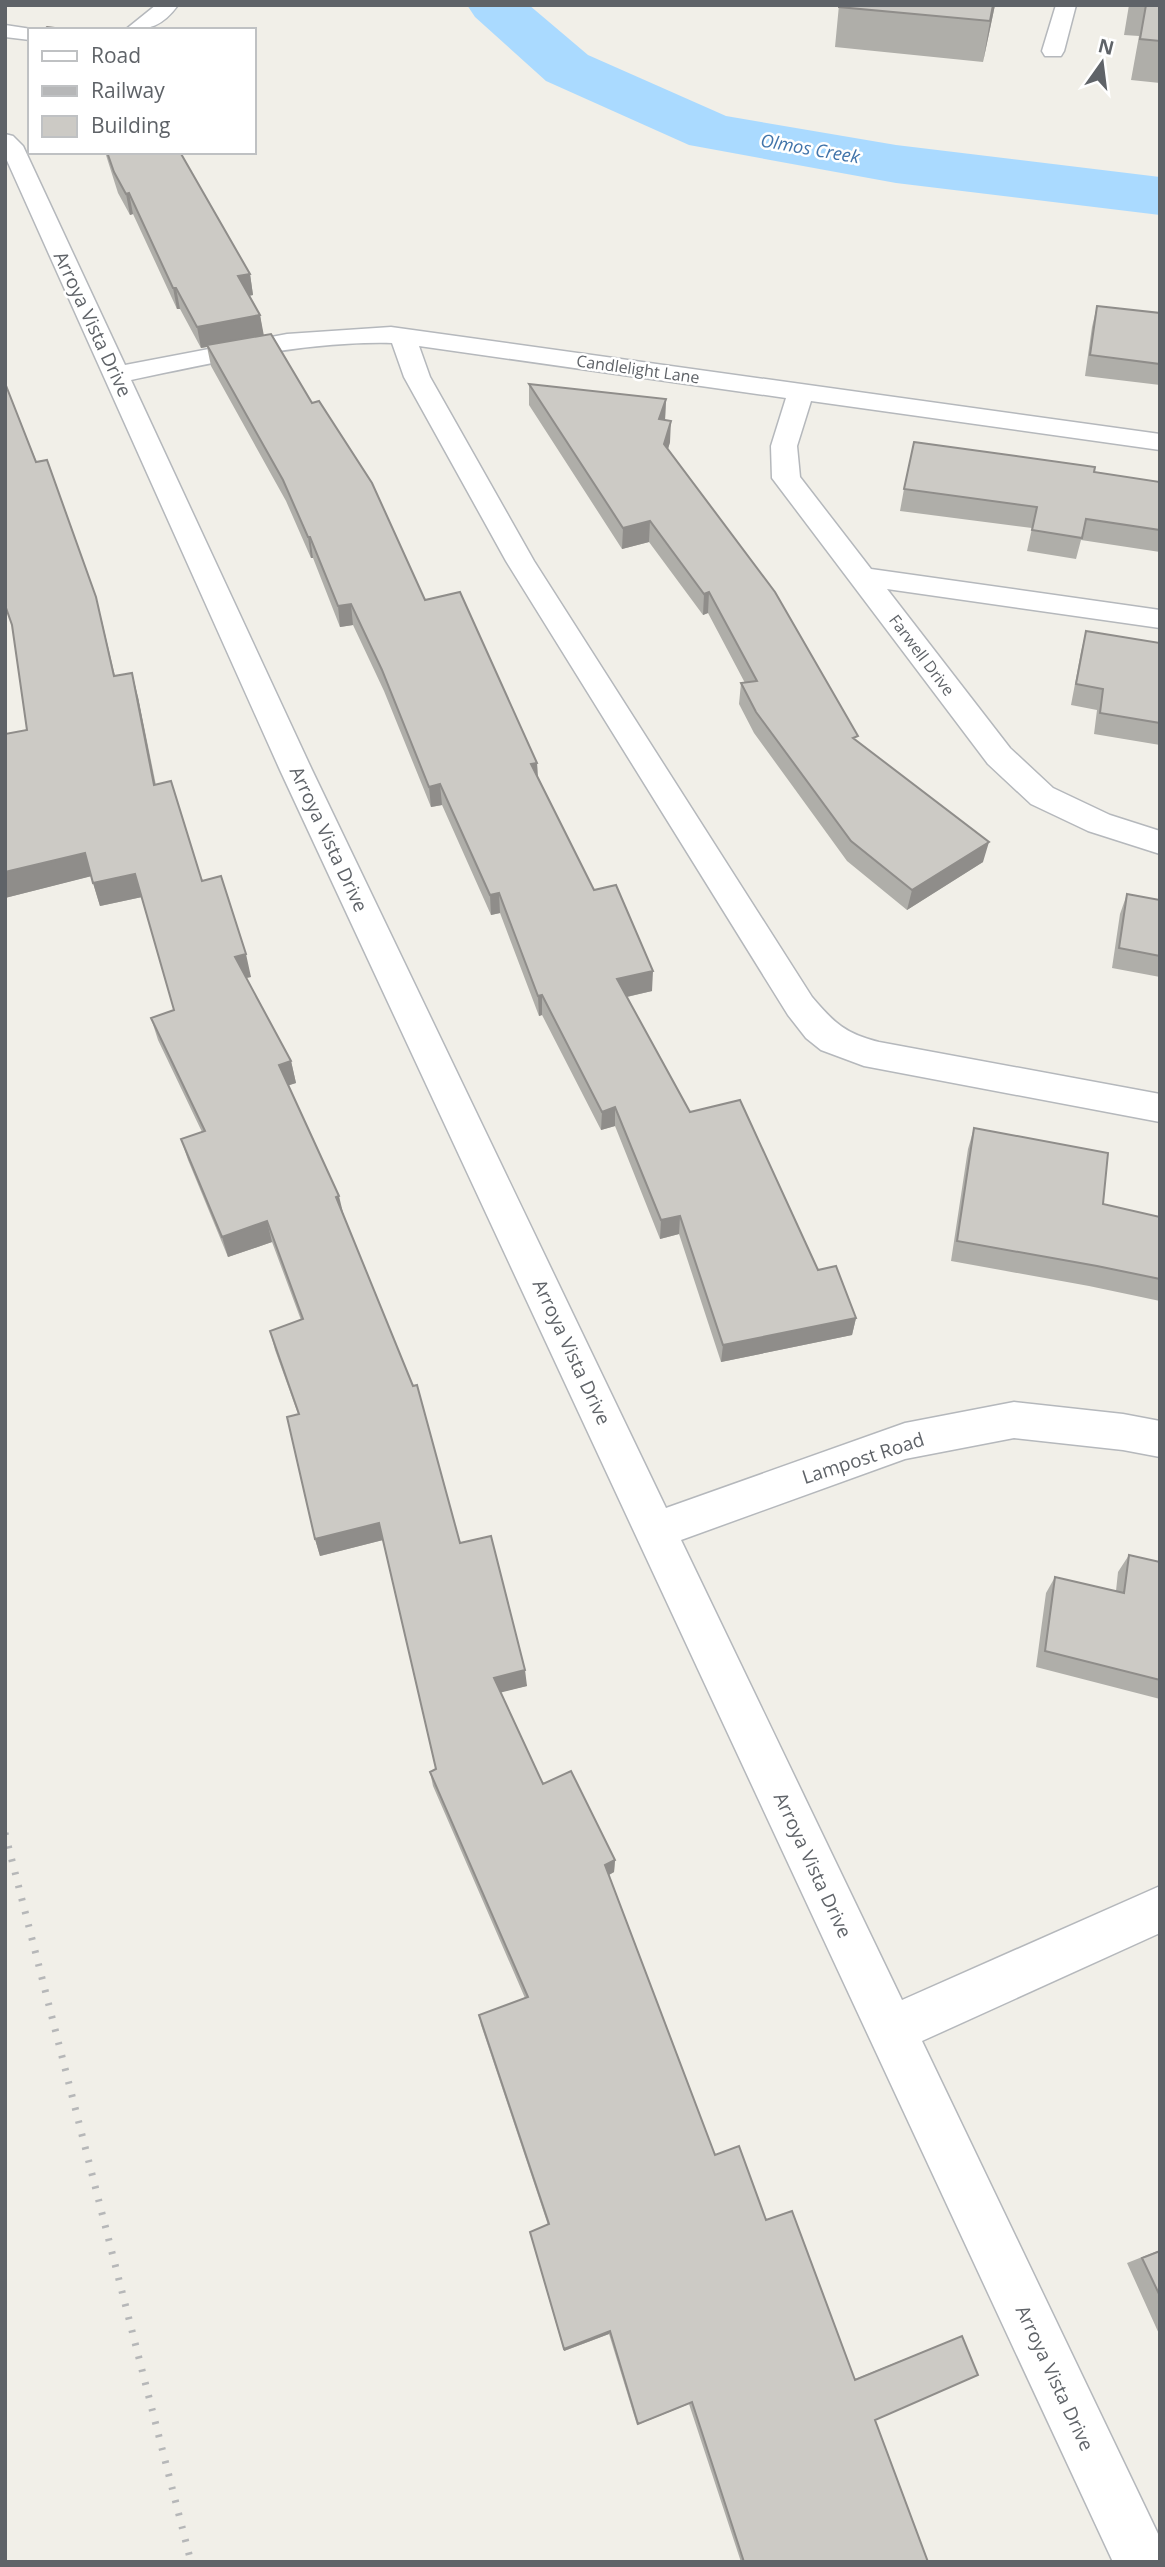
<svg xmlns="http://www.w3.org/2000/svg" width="1165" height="2567" font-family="'Open Sans',sans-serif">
  <rect width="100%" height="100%" fill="#f1efe8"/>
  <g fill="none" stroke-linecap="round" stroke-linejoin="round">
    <path fill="#aadaff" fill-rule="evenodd" d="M467,5H529L588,55L726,116L896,145L1160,177V215L896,183L689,145L546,81L475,17Z"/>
    <defs>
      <path id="minor" d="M156,5H178C163,26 149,30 125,30Z
        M1056,5H1076L1064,51L1061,56H1045L1042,51Z
        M5,25L38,30H30V40L5,37Z
        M5,134L13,136L23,146L125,365L287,334L391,327L1160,434V450L811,401L797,446L800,477L871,569L1160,610V628L887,589L1010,748L1053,788L1110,815L1160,831V854L1088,831L1031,804L988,764L772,478L771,446L786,398L419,346L430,377L534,561L812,997C834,1023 846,1034 879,1042L1160,1094V1122L864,1066L821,1050L806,1038L788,1015L506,561L404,377L392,343C303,341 218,362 131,380L312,770L666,1508L905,1423L1014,1402L1123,1414L1160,1421V1457L1123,1450L1014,1438L905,1459L681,1540L902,2000L1160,1886V1933L922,2041L1160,2538V2562H1113L280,770L5,156Z"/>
    </defs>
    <use href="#minor" stroke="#b5b8bc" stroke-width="3"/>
    <use href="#minor" fill="#fff" fill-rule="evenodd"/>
    <path stroke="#b6b7b8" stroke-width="7" stroke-dasharray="2.5 11" stroke-linecap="butt" d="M5,1833L191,2562"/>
  </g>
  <path fill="#afaea9" d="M839,5H995L983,62L835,47Z
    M1129,5H1160V83L1131,80L1139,36L1124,35Z
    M105,152H180L250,274L253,295L249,296L260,315L263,335L425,600L537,763L538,777L594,890L652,991L627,997L690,1112L856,1318L852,1335L721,1362L679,1234L660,1239L615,1126L601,1130L542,1015L539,1016L500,913L491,915L442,805L431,807L384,691L353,625L340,627L313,558H311L286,501L211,366L207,347L201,348L180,309H177L133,214L130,215L118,193Z
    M1097,306L1160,313V385L1085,376L1092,327Z
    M529,384L666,399L665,420L670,442L668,449L857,741L983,862L907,910L847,861L754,733L739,704L741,683H745L708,613L703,615L649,542L622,549L529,405Z
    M8,392L102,621L115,676L138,697L156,785L202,881L251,977L246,978L291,1061L296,1083L288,1085L343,1213L460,1543L527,1686L500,1692L543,1784L615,1860L614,1872L609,1875L715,2155L766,2220L855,2379L962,2336L875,2420L928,2562H741L689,2404L637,2425L609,2334L564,2351L530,2232L548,2225L481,2025L479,2015L525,1998L433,1786L430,1772L436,1769L383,1540L320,1556L315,1539L298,1414L275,1350L270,1331L301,1320L272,1242L228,1257L188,1160L181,1139L202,1132L158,1040L151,1018L174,1010L142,897L100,906L91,876L5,898V734L27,730L12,626Z
    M1094,472L1160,482V552L1081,540L1076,559L1027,551L1032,528L900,511L904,489Z
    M1086,631L1160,643V745L1094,734L1097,710L1071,705L1081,652Z
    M1127,894L1160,900V977L1112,968L1120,914Z
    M974,1128L1103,1204L1160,1217V1301L1089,1286L951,1261L968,1149Z
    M1129,1555L1160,1562V1699L1036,1667L1046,1593L1055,1577L1116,1591L1118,1572Z
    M1160,2250V2336L1127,2263Z"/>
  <path fill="#8f8d8a" d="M993,5H995L983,62L990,21Z
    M129,193L133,214L130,215L126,194Z
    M250,274L253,295L241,297L238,276Z
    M173,288H176L180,309H177Z
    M260,315L264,336L201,348L197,327Z
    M666,399L665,420L659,419Z
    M671,421L670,442L663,466L664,444Z
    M650,521L649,542L622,549L623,528Z
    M308,537H310L313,558H311Z
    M709,592L708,613L703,615L704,594Z
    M351,604L353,625L340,627L338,606Z
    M132,673L138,697L160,809L154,785Z
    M537,763L538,784L531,764Z
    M440,784L442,805L431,807L429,787Z
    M989,842L983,862L907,910L912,890Z
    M85,853L92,876L5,898V872Z
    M135,874L142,897L100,906L93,883Z
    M499,893L500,913L491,915L490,895Z
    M246,954L251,977L240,979L235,957Z
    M653,971L652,991L617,999V979Z
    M542,995V1015L539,1016L538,996Z
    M291,1061L296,1083L284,1087L279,1065Z
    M615,1107V1126L601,1130L602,1112Z
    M339,1196L344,1217L336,1197Z
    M680,1216L679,1234L660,1239L661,1220Z
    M267,1221L272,1242L228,1257L222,1237Z
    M856,1318L852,1335L721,1362L723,1345Z
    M379,1523L383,1540L320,1556L315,1539Z
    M525,1670L527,1686L495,1694L494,1678Z
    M615,1860L614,1872L605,1877V1865Z
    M610,2331L609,2334L564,2351V2349Z"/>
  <path fill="#cccac5" stroke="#8f8d8a" stroke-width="2" d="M839,5H993L990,21L839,7Z
    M1146,5H1160V41L1140,39Z
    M47,27L71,30H44Z
    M107,152H180L250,274L238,276L260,315L197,327L176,288H173L129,193L126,194L114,172Z
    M1097,306L1160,313V364L1090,355Z
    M271,334L312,403L319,401L372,483L425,600L460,592L537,763L531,764L594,890L616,885L653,971L617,979L690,1112L740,1100L818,1270L836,1266L856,1318L723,1345L680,1216L661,1220L615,1107L602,1112L542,995L538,996L499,893L490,895L440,784L429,787L382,670L351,604L338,606L310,537H308L283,480L207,345Z
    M5,383L36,462L47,460L96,597L114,676L132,673L154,785L171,781L202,881L221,876L246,954L235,957L291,1061L279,1065L339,1196L336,1197L413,1386L417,1385L460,1543L491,1536L525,1670L494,1678L543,1784L571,1771L615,1860L605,1865L715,2155L739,2146L766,2220L792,2211L855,2380L962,2336L978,2375L875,2420L928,2562H744L692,2402L638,2424L610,2331L564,2349L530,2232L549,2224L479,2015L528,1997L430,1772L436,1769L379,1523L315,1539L287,1417L299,1414L270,1331L303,1319L267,1221L222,1237L181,1139L205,1131L151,1018L174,1010L135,874L93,883L85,853L5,872V734L27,730L12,625L5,605Z
    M529,384L666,399L659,419L671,421L664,444L775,592L858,736L853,738L989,842L912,890L851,841L756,712L741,683L757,681L709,592L704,594L650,521L623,528Z
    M914,442L1095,467L1094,472L1160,482V530L1086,519L1082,538L1032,530L1037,507L904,489Z
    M1086,631L1160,643V723L1100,713L1103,689L1076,684Z
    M1127,894L1160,900V956L1119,948Z
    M974,1128L1108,1153L1103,1204L1160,1217V1279L1097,1266L957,1241Z
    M1129,1555L1160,1562V1680L1045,1651L1055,1577L1124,1593Z
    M1160,2251V2296L1142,2258Z"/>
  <g text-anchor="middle" stroke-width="5" stroke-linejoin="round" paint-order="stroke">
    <g font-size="16" fill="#5f6368" stroke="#fff">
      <text transform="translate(638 369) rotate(8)" y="6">Candlelight Lane</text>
      <text transform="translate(922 655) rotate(53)" y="6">Farwell Drive</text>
    </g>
    <g font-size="18" font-style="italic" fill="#4174aa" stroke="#fff">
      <text transform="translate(810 149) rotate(10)" y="6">Olmos Creek</text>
    </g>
    <g font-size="19" fill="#5f6368" stroke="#fff">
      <text transform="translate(93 324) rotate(65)" y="7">Arroya Vista Drive</text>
      <text transform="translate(329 839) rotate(65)" y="7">Arroya Vista Drive</text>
      <text transform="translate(572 1352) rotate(65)" y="7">Arroya Vista Drive</text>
      <text transform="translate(863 1458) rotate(-18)" y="7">Lampost Road</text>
      <text transform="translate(813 1865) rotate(65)" y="7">Arroya Vista Drive</text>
      <text transform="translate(1055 2378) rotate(65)" y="7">Arroya Vista Drive</text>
    </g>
  </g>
  <rect width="1165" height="2567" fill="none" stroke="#5f6368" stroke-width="14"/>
  <rect x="28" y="28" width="228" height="126" fill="#ffffff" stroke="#bfc1c3" stroke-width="2"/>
  <rect x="42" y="51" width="35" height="10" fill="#ffffff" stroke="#bfc1c3" stroke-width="2"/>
  <text x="91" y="63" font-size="21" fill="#5f6368">Road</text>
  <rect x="42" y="86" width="35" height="10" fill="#b6b7b8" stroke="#bfc1c3" stroke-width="2"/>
  <text x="91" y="98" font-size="21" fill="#5f6368">Railway</text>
  <rect x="42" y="116" width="35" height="21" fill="#cccac5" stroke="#bfc1c3" stroke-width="2"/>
  <text x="91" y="133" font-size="21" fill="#5f6368">Building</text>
  <g transform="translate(1102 63) rotate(14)" stroke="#ffffff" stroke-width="5" paint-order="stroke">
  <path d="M0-5L12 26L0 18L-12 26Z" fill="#5f6368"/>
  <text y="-10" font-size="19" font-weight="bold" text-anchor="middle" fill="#5f6368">N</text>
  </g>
</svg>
